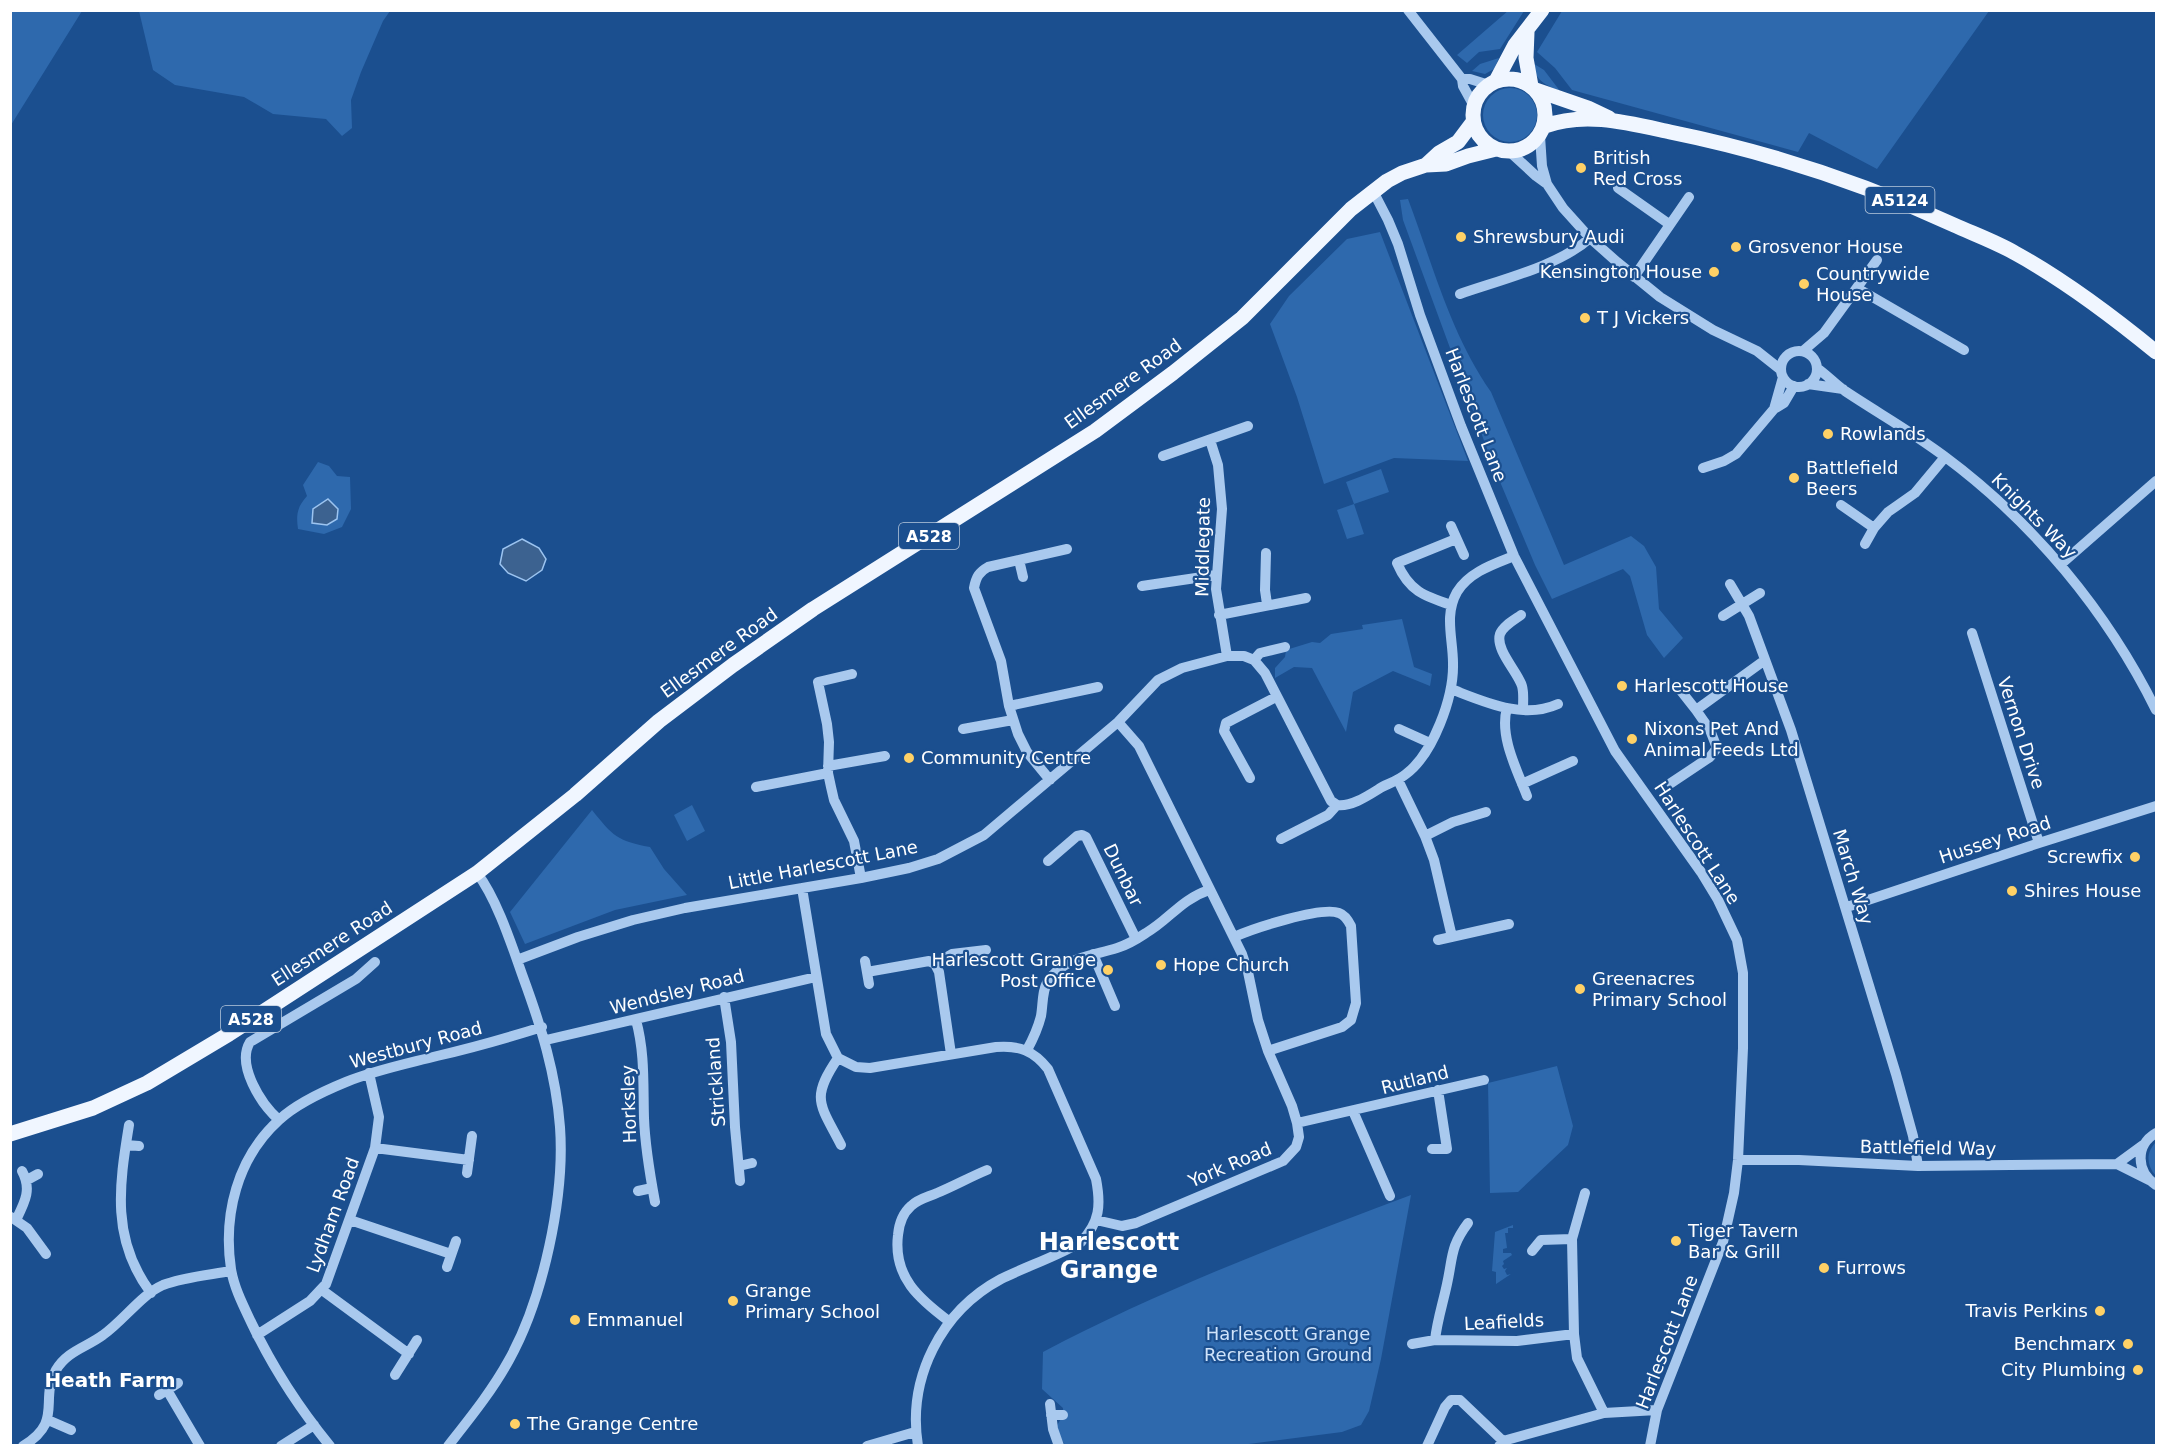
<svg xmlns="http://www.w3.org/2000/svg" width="2167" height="1456" font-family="'DejaVu Sans',sans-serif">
  <rect width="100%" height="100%" fill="#1b4f8f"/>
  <path fill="#2e69ad" d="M11,10L82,11L11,125L10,11Z
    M1509,10L1524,11L1500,49L1479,52L1467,63L1457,55Z
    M139,11V10L390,11L383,21L361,72L351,100L352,128L342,136L326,119L273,114L244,97L175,85L153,70Z
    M1562,11V10L1989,11L1877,169L1809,133L1798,152L1572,90L1555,68L1537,52Z
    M1499,58L1494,69L1485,74L1472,71L1480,64Z
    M1531,62L1544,70L1560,91C1544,85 1535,79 1531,62Z
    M1483 115a27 27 0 1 1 54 0a27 27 0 1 1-54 0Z
    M1408,199C1433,265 1450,333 1491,392L1564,565L1631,536L1644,546L1656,567L1659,609L1683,638L1664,658L1647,635L1630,576L1623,569L1552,599L1535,565L1493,465L1403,220L1400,200Z
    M1380,232L1468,461L1394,458L1324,484L1297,397L1270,324L1289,296L1347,239Z
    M318,462L329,466L337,476L350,477L351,509L342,527L324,534L298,529C296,515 297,507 307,496L303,485Z
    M1381,469L1389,492L1354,504L1364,534L1347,539L1337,510L1354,504L1346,482Z
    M1402,619L1414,667L1432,674L1430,686L1393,671L1353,692L1346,732L1312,668L1294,667L1275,678V668L1285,657L1286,650L1312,642L1320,643L1331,634L1363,629L1362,625Z
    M692,805L705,831L687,841L674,815Z
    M592,810C613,836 617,841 650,847L664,869L687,895L615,910L525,944L510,912Z
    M1557,1066L1573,1126L1568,1145L1518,1192L1490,1193L1488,1083Z
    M2156,1142V1176C2146,1165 2146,1152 2156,1142Z
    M1411,1195L1381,1359L1369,1411L1361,1425L1342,1432L1241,1445H1065L1055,1429L1063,1415V1408L1042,1389L1043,1352C1160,1290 1286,1242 1411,1195Z
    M1513,1225V1228H1508V1233H1505L1507,1248L1503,1249V1253H1511L1512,1255L1503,1261L1504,1264L1502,1266L1504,1269L1507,1268L1505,1271L1507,1275L1511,1274L1496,1284V1272L1492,1271L1495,1232Z"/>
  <path fill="#3c6290" stroke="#9cc4f0" stroke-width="1.5" d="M328,499L338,509L337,519L327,525L312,523L313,509Z
    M522,539L539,548L546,559L542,570L526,581L508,573L500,564L503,549Z"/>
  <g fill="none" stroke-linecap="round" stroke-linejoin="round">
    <path stroke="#a9c9ee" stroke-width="10" d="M1408,10L1462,79L1463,86L1474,106
      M1462,79H1470L1489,85
      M1540,136L1542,166L1547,184L1563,208L1590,238L1617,262L1660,297L1713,330L1757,351L1781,370
      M1510,152L1536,176L1547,184
      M1618,188L1669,224
      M1373,191L1388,220L1398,244L1420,315L1461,426L1514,556L1615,751L1701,872L1718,900L1737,940L1743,973V1048L1738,1160L1734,1193L1723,1242L1657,1410L1650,1446
      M1634,277L1689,197
      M1857,288L1964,350
      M1460,294C1500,280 1559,266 1590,238
      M1803,351L1824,333L1877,260
      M1781 369a18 18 0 1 1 36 0a18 18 0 1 1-36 0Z
      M1817,368C1827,375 1835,384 1845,391C1878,413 1912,432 1944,456C2033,522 2107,611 2156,710
      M1808,384L1843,389
      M1774,409L1783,377
      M1210,440L1218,465L1222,509L1216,589L1227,656
      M1163,456L1248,426
      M1703,468L1724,461L1736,454L1774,409L1784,403L1794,386
      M1841,505L1874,528
      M1451,526L1464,555
      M1865,544L1874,528L1888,512L1915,493L1945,457
      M1266,553L1265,590L1267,604
      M1019,560L1023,577
      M2060,565L2156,481
      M1730,584L1749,616L1791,730L1896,1074L1913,1136L1918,1166
      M1142,586L1216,575
      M1451,605C1424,596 1409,591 1397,563L1456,539
      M1219,615L1306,598
      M1521,615C1514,620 1503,626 1500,634C1495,650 1518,672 1522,686C1524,693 1523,701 1523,709
      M1723,616L1760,593
      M1972,633L2039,843
      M1254,660L1265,673L1331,801L1337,805
      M852,674L818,682L827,724L829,742L828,773L831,787L834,800L854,841L861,878
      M1451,689C1485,702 1523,720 1558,704
      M1681,691L1696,710
      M1009,706L1098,687
      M1507,708C1499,736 1517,770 1527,796
      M963,729L1013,720
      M1399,729L1430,743
      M828,766L885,756
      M1250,778L1224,731L1226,723L1276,697
      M1050,780L1027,752L1018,734L1009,706L1001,661L974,588C976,577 979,572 988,567L1067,549
      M1398,780L1425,836L1434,860L1452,937
      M1671,783L1710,757L1717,748L1710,730L1696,710L1765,660
      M1522,784L1573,761
      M756,787L828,773
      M1337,805C1352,807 1369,795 1382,787C1390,783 1399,780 1406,774C1433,754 1454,697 1453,663C1453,639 1444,615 1457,592C1469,572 1494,564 1514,556
      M1425,836L1453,822L1486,812
      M1281,839L1328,815L1337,805
      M1048,861L1077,836L1082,835L1086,837L1136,939
      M802,888L826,1034L838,1058L856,1067L870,1068L996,1047C1019,1045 1034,1051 1048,1069L1096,1179C1101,1205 1100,1222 1081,1242C1056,1257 1027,1266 1001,1279C941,1311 907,1378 918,1446
      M1847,907L2039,843L2156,806
      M1234,937C1252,929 1321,906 1339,913C1345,915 1348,920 1351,926L1356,1003L1351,1020L1342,1027L1268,1051
      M1438,940L1509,924
      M1093,954L1115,1006
      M517,960L578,937L633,920L685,908L861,878L909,868L938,859L984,835L1118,722L1158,680L1182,668L1227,656H1244L1254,660L1260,653L1285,647
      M865,961L869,984
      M935,964L939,972L951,1054
      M867,972L929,961L935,964L952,954L986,950
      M724,997L731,1042L735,1127L740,1181
      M636,1020C645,1053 643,1084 644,1118C645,1146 650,1175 655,1202
      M546,1040L816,977
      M1027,1050C1033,1039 1038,1028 1041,1016C1043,1005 1042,990 1048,981C1065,957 1091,956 1117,948C1127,945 1137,939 1146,933C1170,919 1180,900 1209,890
      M838,1058C810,1099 820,1104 841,1145
      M1353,1111L1390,1196
      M279,1120C261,1104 236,1065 250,1042L356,979L375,962
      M1297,1123L1484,1080
      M129,1125C119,1186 111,1240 151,1293
      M2156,1133C2135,1145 2136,1172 2156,1185
      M126,1145L139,1146
      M375,1148L469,1160
      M1432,1149H1447L1438,1090
      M1738,1160H1799L1918,1166L2117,1164L2149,1180
      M2117,1164L2143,1145
      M739,1166L752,1163
      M467,1173L472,1136
      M27,1180L38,1174
      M638,1191L652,1188
      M1585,1193L1572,1239L1574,1334L1577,1358L1604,1413
      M11,1217L27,1228L46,1254
      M16,1220C25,1202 32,1189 22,1171
      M350,1220L451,1254
      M1096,1220L1122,1226L1136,1223L1283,1161L1296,1147L1299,1137L1297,1123L1292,1106L1268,1051L1258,1020L1248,972L1242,954L1139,746L1118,722
      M1532,1251L1541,1240L1572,1239
      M447,1267L456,1241
      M322,1290L409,1354
      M950,1322C919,1299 893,1277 898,1235C899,1224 903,1213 911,1206C918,1199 928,1197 937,1193C954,1186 970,1177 987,1170
      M257,1335L310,1301L326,1284L375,1148L379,1117L369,1073
      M1435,1340C1437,1321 1443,1303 1447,1284C1453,1257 1450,1247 1468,1223
      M1412,1344L1435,1340L1517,1341L1574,1334
      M395,1375L417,1340
      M167,1390L200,1446
      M159,1395L178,1383
      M1050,1404L1053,1429L1059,1446
      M1051,1415H1063
      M48,1420L71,1430
      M23,1446C64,1421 39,1401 56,1370C67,1351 87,1347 103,1335C123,1321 142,1294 163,1285C184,1277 209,1275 231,1271
      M281,1446L314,1425
      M330,1446C299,1408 273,1368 252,1324C244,1307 234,1288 231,1269C223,1215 237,1158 279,1120C296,1104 324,1091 346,1082C376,1070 406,1064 437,1056C472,1048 507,1038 542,1027
      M448,1446C470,1418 492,1391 509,1360C543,1299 565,1197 560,1127C556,1074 541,1026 523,977C512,946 497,899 477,873
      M867,1446L915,1432
      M1427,1446L1445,1407L1451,1400H1460L1503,1441
      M1499,1446L1503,1441L1604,1413L1657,1410"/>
    <path stroke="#f0f6ff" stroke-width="15" d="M1527,32L1526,58L1531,86
      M1473 115a36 36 0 1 1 72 0a36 36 0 1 1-72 0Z
      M1496,81L1515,45L1542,10
      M1536,90L1588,108L1609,118
      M1545,126C1585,111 1629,123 1670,132C1769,152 1861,182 1954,225C1974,234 1996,242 2015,253C2066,281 2112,316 2156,352
      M1426,165L1439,153L1458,142L1473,122
      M10,1134L93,1108L147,1083L229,1034L477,873L575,795L659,721L733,665L813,609L1095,431L1173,373L1242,318L1351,209L1387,181L1402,173L1426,165L1446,164L1468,156L1496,149"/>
  </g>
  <g fill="#ffd166" stroke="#1b4f8f" stroke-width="2">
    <circle cx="1581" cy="168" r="6"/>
    <circle cx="1461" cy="237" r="6"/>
    <circle cx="1736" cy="247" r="6"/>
    <circle cx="1714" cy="272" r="6"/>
    <circle cx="1804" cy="284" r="6"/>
    <circle cx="1585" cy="318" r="6"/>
    <circle cx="1828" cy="434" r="6"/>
    <circle cx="1794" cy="478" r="6"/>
    <circle cx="1622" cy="686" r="6"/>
    <circle cx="1632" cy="739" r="6"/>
    <circle cx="909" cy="758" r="6"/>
    <circle cx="2135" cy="857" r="6"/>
    <circle cx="2012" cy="891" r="6"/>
    <circle cx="1161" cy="965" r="6"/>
    <circle cx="1108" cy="970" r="6"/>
    <circle cx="1580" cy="989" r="6"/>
    <circle cx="1676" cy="1241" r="6"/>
    <circle cx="1824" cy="1268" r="6"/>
    <circle cx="733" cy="1301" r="6"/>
    <circle cx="2100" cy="1311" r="6"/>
    <circle cx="575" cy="1320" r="6"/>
    <circle cx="2128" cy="1344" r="6"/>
    <circle cx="2138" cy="1370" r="6"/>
    <circle cx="515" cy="1424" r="6"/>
  </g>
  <g text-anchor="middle" stroke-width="4.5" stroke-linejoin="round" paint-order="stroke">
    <g fill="#1b4f8f" stroke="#bbcadd" stroke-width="1.5">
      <rect x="1865.5" y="187" width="69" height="26" rx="4.5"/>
      <rect x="899" y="523" width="60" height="26" rx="4.5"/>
      <rect x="221" y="1006" width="60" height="26" rx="4.5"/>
    </g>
    <g font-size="16" font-weight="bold" fill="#fff">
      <text x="1900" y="206">A5124</text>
      <text x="929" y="542">A528</text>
      <text x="251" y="1025">A528</text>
    </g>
    <g font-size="18" fill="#fff" stroke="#1b4f8f" text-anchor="start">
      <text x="1593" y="164">British<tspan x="1593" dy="21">Red Cross</tspan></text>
      <text x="1473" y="243">Shrewsbury Audi</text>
      <text x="1748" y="253">Grosvenor House</text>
      <text x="1702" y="278" text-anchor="end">Kensington House</text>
      <text x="1816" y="280">Countrywide<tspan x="1816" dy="21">House</tspan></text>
      <text x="1597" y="324">T J Vickers</text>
      <text x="1840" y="440">Rowlands</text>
      <text x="1806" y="474">Battlefield<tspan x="1806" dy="21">Beers</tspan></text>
      <text x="1634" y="692">Harlescott House</text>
      <text x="1644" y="735">Nixons Pet And<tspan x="1644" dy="21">Animal Feeds Ltd</tspan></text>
      <text x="921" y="764">Community Centre</text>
      <text x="2123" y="863" text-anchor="end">Screwfix</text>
      <text x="2024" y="897">Shires House</text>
      <text x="1096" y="966" text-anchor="end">Harlescott Grange<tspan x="1096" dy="21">Post Office</tspan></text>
      <text x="1173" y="971">Hope Church</text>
      <text x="1592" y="985">Greenacres<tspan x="1592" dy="21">Primary School</tspan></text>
      <text x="1688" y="1237">Tiger Tavern<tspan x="1688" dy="21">Bar &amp; Grill</tspan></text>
      <text x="1836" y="1274">Furrows</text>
      <text x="745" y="1297">Grange<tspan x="745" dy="21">Primary School</tspan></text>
      <text x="2088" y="1317" text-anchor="end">Travis Perkins</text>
      <text x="587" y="1326">Emmanuel</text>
      <text x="2116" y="1350" text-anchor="end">Benchmarx</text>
      <text x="2126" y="1376" text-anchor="end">City Plumbing</text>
      <text x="527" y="1430">The Grange Centre</text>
    </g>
    <g font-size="18" fill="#fff" stroke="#1b4f8f">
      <text transform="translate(1123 384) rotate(-36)" y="6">Ellesmere Road</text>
      <text transform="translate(1476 415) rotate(69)" y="6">Harlescott Lane</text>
      <text transform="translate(2034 516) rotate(45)" y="6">Knights Way</text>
      <text transform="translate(1203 547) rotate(-89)" y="6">Middlegate</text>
      <text transform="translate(719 653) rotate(-36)" y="6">Ellesmere Road</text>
      <text transform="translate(2021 733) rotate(72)" y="6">Vernon Drive</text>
      <text transform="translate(1995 840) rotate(-18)" y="6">Hussey Road</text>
      <text transform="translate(1697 843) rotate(57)" y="6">Harlescott Lane</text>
      <text transform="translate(823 865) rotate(-11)" y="6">Little Harlescott Lane</text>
      <text transform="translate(1123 875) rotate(64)" y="6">Dunbar</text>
      <text transform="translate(1853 877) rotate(73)" y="6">March Way</text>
      <text transform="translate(332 944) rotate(-33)" y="6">Ellesmere Road</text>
      <text transform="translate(677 992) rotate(-14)" y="6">Wendsley Road</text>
      <text transform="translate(416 1045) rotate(-15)" y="6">Westbury Road</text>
      <text transform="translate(1415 1080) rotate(-14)" y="6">Rutland</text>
      <text transform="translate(716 1082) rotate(-94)" y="6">Strickland</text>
      <text transform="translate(629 1104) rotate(-92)" y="6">Horksley</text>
      <text transform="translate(1928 1148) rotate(1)" y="6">Battlefield Way</text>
      <text transform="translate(1230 1165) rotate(-23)" y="6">York Road</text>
      <text transform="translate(333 1215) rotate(-70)" y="6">Lydham Road</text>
      <text transform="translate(1504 1322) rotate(-3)" y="6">Leafields</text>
      <text transform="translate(1667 1342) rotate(-69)" y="6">Harlescott Lane</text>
    </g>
    <g font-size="18" fill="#cfe3fa" stroke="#1b4f8f">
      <text x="1288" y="1340">Harlescott Grange<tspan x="1288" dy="21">Recreation Ground</tspan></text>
    </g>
    <g font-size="20" font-weight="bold" fill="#fff" stroke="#1b4f8f">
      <text x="110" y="1387">Heath Farm</text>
    </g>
    <g font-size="24" font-weight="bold" fill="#fff" stroke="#1b4f8f">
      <text x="1109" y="1250">Harlescott<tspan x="1109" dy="28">Grange</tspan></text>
    </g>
  </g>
  <rect width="2167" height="1456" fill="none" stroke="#ffffff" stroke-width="24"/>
</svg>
